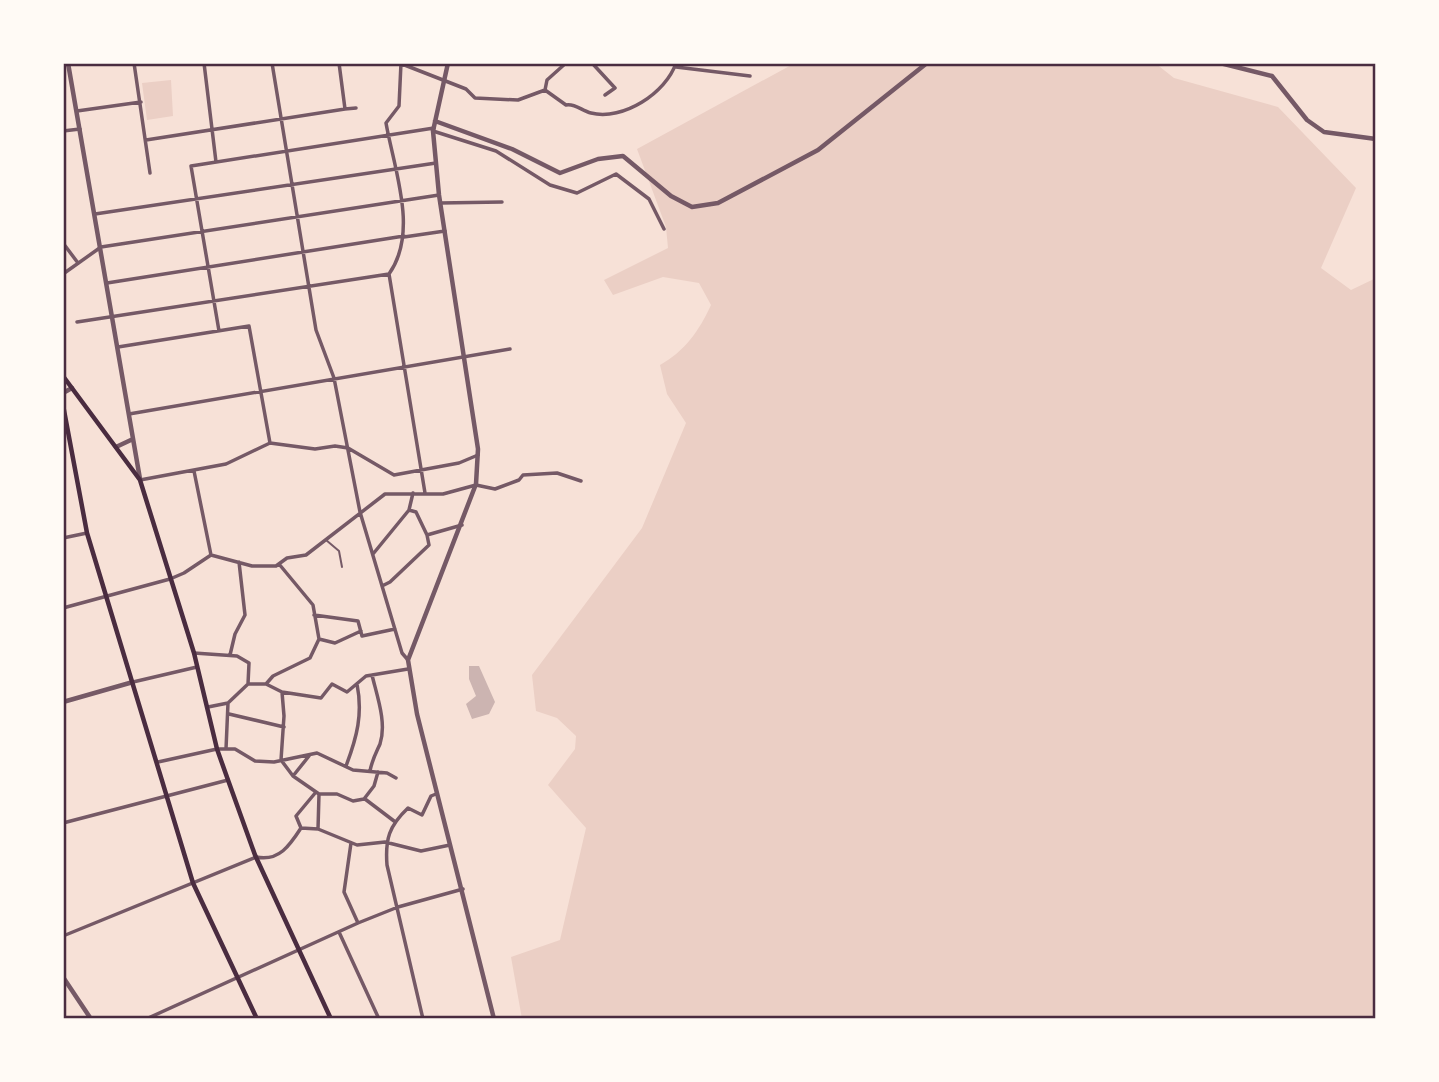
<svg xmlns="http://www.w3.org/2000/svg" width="1439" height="1082" font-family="Spectral,serif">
  <rect width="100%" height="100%" fill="#f7e1d7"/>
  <path fill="#ebcfc5" d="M795,63H1155L1174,78L1278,107L1356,188L1321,268L1351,290L1376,278V1019H522L511,957L560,940L586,828L548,785L575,749L576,736L557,718L536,711L532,675L642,528L686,423L667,394L660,365C685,351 699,331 711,305L699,283L663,277L613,295L604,280L668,248L666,227L637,149Z
    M171,80L173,116L147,120L142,83Z"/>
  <path fill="#ccb4b1" d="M469,666H479L495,702L489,714L472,719L466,704L476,696L469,679Z"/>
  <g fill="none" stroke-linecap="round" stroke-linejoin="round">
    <path stroke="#755966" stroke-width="2" d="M326,540L339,551L342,567"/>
    <path stroke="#755966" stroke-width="3.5" d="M134,63L150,173
      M204,63L216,162
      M272,63L316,330L334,378L360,512L402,653L408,660
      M401,63L399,106L386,123C394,169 419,232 389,274L425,493
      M592,63L615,88L605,95
      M402,64L466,89L475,98L518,100L545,90L547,80L566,63
      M676,67L750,76
      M545,90L566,105C575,103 582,111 591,113C623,121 666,93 676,63
      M345,109L356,108
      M77,111L141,102
      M63,131L80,129
      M433,131L496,151L550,185L577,193L616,174L649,199L664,229
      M146,140L345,109L339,63
      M440,203L502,202
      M95,214L436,163
      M404,237L445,231
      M63,243L78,263
      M63,274L101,247L439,195
      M107,283L404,236
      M77,322L389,274
      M219,331L191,166L434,128
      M118,347L249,326L270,443
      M129,414L510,349
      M194,471L211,555
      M140,480L226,464L270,443L315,449L335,446L348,448L394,475L459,463L478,455
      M427,535L462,525
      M63,538L87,533
      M373,554L409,510L413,493
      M279,564L313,605L319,639L310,658L273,676L266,684L282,692L284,716L281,760L293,776L319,794H337L353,801L364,799L374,786L378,772
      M382,586L390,582L429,545L427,535L416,512L409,510
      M63,608L170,579L184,573L211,555L252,566H276L287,558L306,555L385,494H443L476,485L495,489L519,480L523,475L557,473L581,481
      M314,615L358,621L362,636L395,629
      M319,639L335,643L361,631
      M194,653L237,656L249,663L248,684
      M230,655L235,634L245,615L239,562
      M133,682L197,667
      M282,692L321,698L332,684L347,692L366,676L408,669
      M208,707L228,703L248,684H266
      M229,714L284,727
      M226,749L228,703
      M158,762L217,749H235L255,761L274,762L317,753L353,770L387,773L396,778
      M346,766C357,737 363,714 357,684
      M370,771C372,760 376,753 380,744C387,723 377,696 372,675
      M293,776L309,756
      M365,799L394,821
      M63,823L228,780
      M301,828L296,816L316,792
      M318,829L319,794
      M351,843L344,892L358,923
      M339,932L379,1019
      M63,936L256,857C279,862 290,845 301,828L318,829L357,845L385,842L421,851L450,845
      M146,1019L358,923L398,907L463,889
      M423,1019L387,865C385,839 389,826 408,808L422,815L431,796L436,794"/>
    <path stroke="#755966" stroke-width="4.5" d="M68,63L140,479
      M448,63L433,131L439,195L478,449L476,484L408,660L417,714L494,1019
      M1220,63L1272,76L1307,120L1324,132L1376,139
      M435,121L512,149L560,173L598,159L623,156L671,196L692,207L718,203L818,150L927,63
      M63,393L72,388
      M116,447L133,439
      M63,702L133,682
      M63,977L91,1019"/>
    <path stroke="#4a2c40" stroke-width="4.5" d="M63,376L140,480L194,653L217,749L228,780L255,855L331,1019
      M63,405L87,533L193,883L257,1019"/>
  </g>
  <rect width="1439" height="1082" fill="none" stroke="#fffaf5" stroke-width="130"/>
  <rect x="65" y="65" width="1309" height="952" fill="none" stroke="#4a2c40" stroke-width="2.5"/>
</svg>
